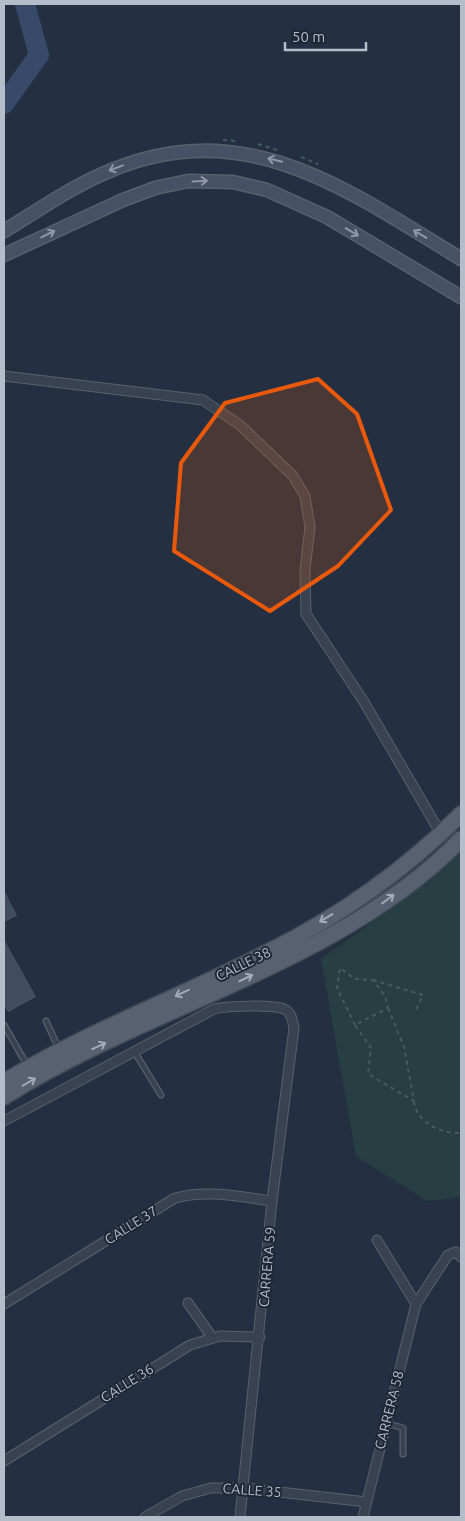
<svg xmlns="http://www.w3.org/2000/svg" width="465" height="1521" font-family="Ubuntu,sans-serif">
  <rect width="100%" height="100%" fill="#243041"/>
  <path fill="#273e42" d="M461,851V1197L427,1201L356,1156L321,959L390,909Z"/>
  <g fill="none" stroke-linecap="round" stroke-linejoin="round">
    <path stroke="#384a69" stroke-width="20" d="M4,104L39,55L25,4"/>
  </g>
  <path fill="#404d61" stroke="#202938" d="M4,889L18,916L4,923Z
    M4,938L37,997L8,1013L4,1006Z"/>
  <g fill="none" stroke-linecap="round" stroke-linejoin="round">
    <defs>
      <path id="lane" d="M46,1021L59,1049
        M4,1025L27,1065
        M134,1051L161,1095
        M386,1423L403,1428V1454"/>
      <path id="street" d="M4,376L203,400L240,425L293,476L305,496L310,527L305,570L306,614L364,702L441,834
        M4,1121L214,1009C227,1006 275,1004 286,1010C292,1014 293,1022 294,1028L272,1201L240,1517
        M377,1240L416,1304L448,1255L456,1252L461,1257
        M188,1303L212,1337
        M4,1304L175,1198C206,1189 241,1197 272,1201
        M4,1461L190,1345L220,1336L260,1337
        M145,1517L182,1496L211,1488H244L367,1502
        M363,1517L416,1304"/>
      <path id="secondary" d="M4,231C39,210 74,185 112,170C247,114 351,192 461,259
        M4,255L123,200L155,188L188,181L233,182L267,190L327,217L461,297"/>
      <path id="primary" d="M4,1082C88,1031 181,997 268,952C338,917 406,869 461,814
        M4,1097C148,1005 340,964 461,839"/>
    </defs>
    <use href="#lane" stroke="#57606e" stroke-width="7"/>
    <use href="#street" stroke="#57606e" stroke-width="11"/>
    <use href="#secondary" stroke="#57606e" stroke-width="15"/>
    <use href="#primary" stroke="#424b5a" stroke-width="18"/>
    <path stroke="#455b5f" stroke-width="2" stroke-dasharray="4 4" stroke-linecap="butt" d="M223,140L236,141
      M258,144L280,151
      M301,157L318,164
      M373,980L423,995L415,1012
      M355,1025L337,988L340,968L355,979L373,980L385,996L388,1008L355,1025L371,1048L368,1074L414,1101L404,1047L388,1008
      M414,1101C416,1123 442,1134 461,1133"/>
    <use href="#lane" stroke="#394251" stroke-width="4.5"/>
    <use href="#street" stroke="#394251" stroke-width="9"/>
    <use href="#secondary" stroke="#475164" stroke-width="12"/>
    <use href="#primary" stroke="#576171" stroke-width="15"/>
  </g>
  <defs><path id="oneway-shaft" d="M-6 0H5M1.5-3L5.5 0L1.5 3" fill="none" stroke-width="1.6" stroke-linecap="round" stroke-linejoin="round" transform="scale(1.25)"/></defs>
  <g stroke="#8e97a7">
    <use href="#oneway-shaft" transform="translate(275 160) rotate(-167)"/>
    <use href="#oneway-shaft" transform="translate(116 168) rotate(159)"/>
    <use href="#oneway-shaft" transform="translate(200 181) rotate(-3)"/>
    <use href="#oneway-shaft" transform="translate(352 232) rotate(31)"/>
    <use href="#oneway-shaft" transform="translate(48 234) rotate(-26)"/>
    <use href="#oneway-shaft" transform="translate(420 234) rotate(-149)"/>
  </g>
  <g stroke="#a2abb9">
    <use href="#oneway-shaft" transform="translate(388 899) rotate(-37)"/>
    <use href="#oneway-shaft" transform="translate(326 918) rotate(149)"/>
    <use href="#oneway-shaft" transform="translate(246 978) rotate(-26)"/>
    <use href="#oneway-shaft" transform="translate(182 993) rotate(155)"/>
    <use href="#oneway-shaft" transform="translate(99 1046) rotate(-25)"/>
    <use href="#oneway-shaft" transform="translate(29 1082) rotate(-30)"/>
  </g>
  <path fill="#e8590c" fill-opacity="0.2" stroke="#e8590c" stroke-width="4" stroke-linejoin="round" d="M318,379L357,414L391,510L338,566L270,611L174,551L181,463L225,403Z"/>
  <g text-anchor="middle" stroke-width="4" stroke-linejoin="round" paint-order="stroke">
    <g font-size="14" fill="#b5bdcb" stroke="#1e2736">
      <text transform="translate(243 964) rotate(-26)" y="5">CALLE 38</text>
      <text transform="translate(131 1225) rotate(-32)" y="5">CALLE 37</text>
      <text transform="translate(267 1267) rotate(-85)" y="5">CARRERA 59</text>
      <text transform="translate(127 1383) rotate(-32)" y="5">CALLE 36</text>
      <text transform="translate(389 1410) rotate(-76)" y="5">CARRERA 58</text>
      <text transform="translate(252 1490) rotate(4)" y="5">CALLE 35</text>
    </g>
  </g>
  <rect width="465" height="1521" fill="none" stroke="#b5bdcb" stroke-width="10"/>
  <path d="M285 42v8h81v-8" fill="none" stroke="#b5bdcb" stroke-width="2.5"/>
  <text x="292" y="42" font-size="15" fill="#b5bdcb" stroke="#1e2736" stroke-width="4" paint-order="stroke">50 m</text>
</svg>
